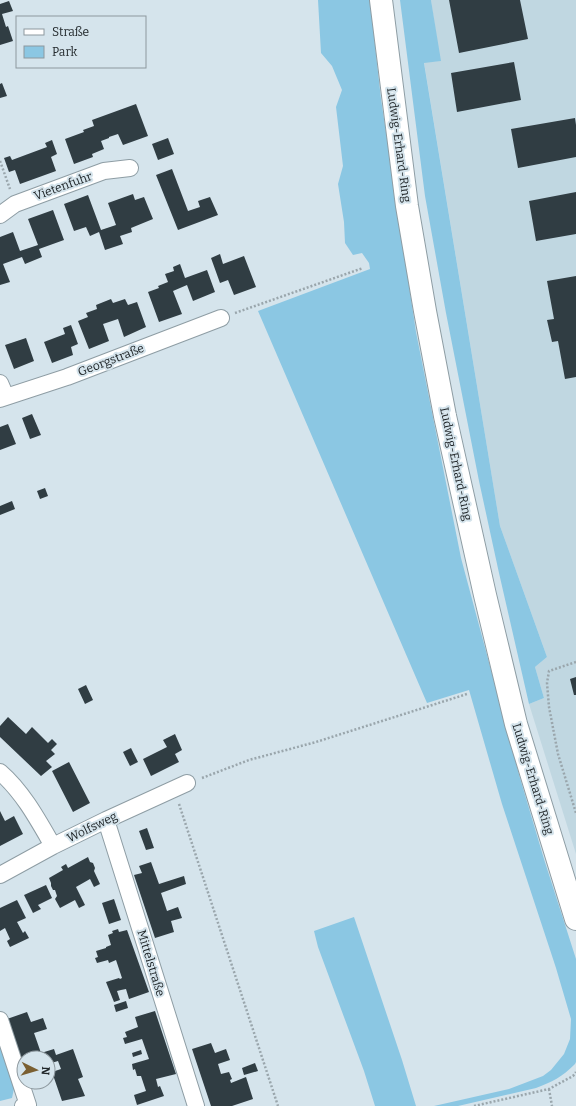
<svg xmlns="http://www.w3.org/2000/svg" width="576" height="1106" font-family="Bitter,serif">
  <rect width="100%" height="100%" fill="#d5e4ec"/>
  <path fill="#c0d7e1" d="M431,0H576V854L529,704L544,698L535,667L547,657L500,526L424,62L440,61Z"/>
  <path fill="#8bc7e3" d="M318,0H370L381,99L416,332L461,558L520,778L544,859L576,959V1062L575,1064C562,1077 552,1082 536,1088L458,1106H434L509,1089L543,1076L551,1070L564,1054L570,1039L571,1019L556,968L502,804L469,690L427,703L258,311L370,269L369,263L362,253L353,255L345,243L344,222L338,184L343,166L336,107L342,90L332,66L321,53Z
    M400,0H431L441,61L424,63L500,526L547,657L535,667L544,698L529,704L499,573L479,481L446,313L425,196Z
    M354,917L402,1060L416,1106H375L364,1071L318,947L314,931Z
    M0,1044L15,1084L12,1098L0,1101Z"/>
  <path fill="#303d43" d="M449,0H520L528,39L459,53Z
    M9,1L13,11L2,14L6,27L8,26L13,41L0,45V4Z
    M514,62L521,100L457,112L451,73Z
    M2,83L7,96L0,98V84Z
    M136,104L148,136L123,145L118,134L109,137V138L101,141L104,149L92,154L93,157L74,164L65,139L84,132L83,130L94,126L92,120Z
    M575,118L576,125V157L518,168L511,129Z
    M168,138L174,154L158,160L152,144Z
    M52,140L57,154L51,157L56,171L20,184L15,170L9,172L4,158L10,156L12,160L47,147L45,143Z
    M172,169L188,211L200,207L198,201L210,197L218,215L178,230L156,175Z
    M576,192V234L536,241L529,201Z
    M133,194L135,200L144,197L153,219L131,228L132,232L120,236L123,244L105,250L99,232L90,236L86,227L74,231L64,204L88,195L101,230L116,225L108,203Z
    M53,210L64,240L39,249L42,257L25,264L22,257L3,264L10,282L0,285V237L13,232L20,251L38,245L28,219Z
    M220,254L223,264L244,256L256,287L234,295L228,280L220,283L211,258Z
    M180,264L185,278L207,270L215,292L193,301L187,285L173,291L182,314L159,322L148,292L159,288L158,286L168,282L165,274L174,271L173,267Z
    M576,276V377L565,379L558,341L552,342L547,320L554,319L547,281Z
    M111,299L113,303L125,299L128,305L137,302L146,327L124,337L118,319L103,324L109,341L89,349L78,321L88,317L86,313L97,309L96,305Z
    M71,325L78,344L71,347L73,355L52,363L44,342L65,334L63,328Z
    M26,338L34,361L14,369L5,345Z
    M32,414L41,435L30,439L22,418Z
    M8,424L16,444L0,450V427Z
    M45,488L48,496L40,499L37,491Z
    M12,501L15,509L0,515V506Z
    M576,677V695H574L570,679Z
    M86,685L93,700L85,704L78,689Z
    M8,717L26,734L32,727L48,743L52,739L57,744L51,750L55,754L46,761L52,767L41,776L0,737V726Z
    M175,734L182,750L175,754L179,762L151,776L143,759L167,747L163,740Z
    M131,748L138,762L130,766L123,752Z
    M69,762L90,803L73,812L52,771Z
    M0,811L5,821L14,816L23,834L0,846Z
    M147,828L154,848L146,850L139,831Z
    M88,857L90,862L93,863L95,868L94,871L100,884L94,887L90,879L76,887L85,905L79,908L75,900L60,908L55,899L57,896L55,890H53L51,886V883L49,878L63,870L61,867L66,864L68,868Z
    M151,862L159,884L184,876L186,884L161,893L167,911L178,907L182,918L171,921L174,932L155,938L134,875L142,873L139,866Z
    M46,885L52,898L38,905L41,909L33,913L24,895Z
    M114,899L121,920L109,924L102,903Z
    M17,900L26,918L17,922L23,933L25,931L29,938L10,947L7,941L10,939L5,928L0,931V908Z
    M118,929L119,932L127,930L149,992L129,999L126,989L121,990L117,991L120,1000L114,1002L106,982L119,978L120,979L122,978L116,960L109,963L108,960L97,963L95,958L98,957L96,951L106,948V947L111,945L108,935L113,933L112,931Z
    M126,1001L128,1008L116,1012L114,1005Z
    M155,1011L176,1074L156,1079L158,1087L160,1086L164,1096L137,1105L134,1095L146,1091L141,1076H137L135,1069L133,1070L132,1064L149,1059L142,1039L125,1044L123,1038L127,1037L125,1032L138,1027L135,1017Z
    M27,1012L31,1022L43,1018L47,1029L34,1033L41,1053L54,1049L56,1055L73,1049L83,1077L78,1079L85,1096L62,1101L52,1072L61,1069L58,1061L48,1064V1058H24V1067L7,1019Z
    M211,1043L215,1053L226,1049L230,1060L218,1064L221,1074L229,1072L232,1079L230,1080L231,1083L246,1077L253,1099L232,1106H211L192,1049Z
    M141,1050L142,1054L133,1057L132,1053Z
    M255,1063L258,1071L244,1075L242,1068Z"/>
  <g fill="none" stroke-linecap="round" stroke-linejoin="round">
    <defs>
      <path id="street" d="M0,215L15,204L104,171L130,168
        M0,383L6,397
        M0,399L67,377L221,318
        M0,772C23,792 38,820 53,846
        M106,820L196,1106
        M0,875L53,846L106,820L187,783
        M0,1020L28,1105L23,1106"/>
      <path id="secondary" d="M381,0L407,206L425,311L445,416L485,595L516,724L576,919"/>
    </defs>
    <use href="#street" stroke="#8e9da4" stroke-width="18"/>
    <use href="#secondary" stroke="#8e9da4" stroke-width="24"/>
    <path stroke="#9aa6ac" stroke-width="2.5" stroke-dasharray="2 2" stroke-linecap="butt" d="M0,161L10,189
      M235,313L363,268
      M576,662L549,671L547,683L549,707L558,754L576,813
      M202,778L249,760L316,742L467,694
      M179,804L278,1106
      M549,1089L552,1106
      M474,1106L549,1089L573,1076L576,1072"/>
    <use href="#street" stroke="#fff" stroke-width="16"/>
    <use href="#secondary" stroke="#fff" stroke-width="22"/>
  </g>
  <g text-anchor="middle" stroke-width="4" stroke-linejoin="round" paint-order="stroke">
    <g font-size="12" fill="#202629" stroke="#d5e4ec">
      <text transform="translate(399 145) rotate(82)" y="4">Ludwig-Erhard-Ring</text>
      <text transform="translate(63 186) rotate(-20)" y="4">Vietenfuhr</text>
      <text transform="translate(111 360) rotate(-21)" y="4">Georgstraße</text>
      <text transform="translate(456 464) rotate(78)" y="4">Ludwig-Erhard-Ring</text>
      <text transform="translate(533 779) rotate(73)" y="4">Ludwig-Erhard-Ring</text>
      <text transform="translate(92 827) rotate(-26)" y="4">Wolfsweg</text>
      <text transform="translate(151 963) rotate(73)" y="4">Mittelstraße</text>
    </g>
  </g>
  <rect x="16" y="16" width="130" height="52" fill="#d5e4ec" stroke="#8d989e"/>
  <rect x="24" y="29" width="20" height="6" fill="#ffffff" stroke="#8d989e"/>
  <text x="52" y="36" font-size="12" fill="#202629">Straße</text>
  <rect x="24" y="46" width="20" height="12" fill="#8bc7e3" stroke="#8d989e"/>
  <text x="52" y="56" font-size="12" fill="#202629">Park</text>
  <g transform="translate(36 1070) rotate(95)"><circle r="19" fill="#d5e4ec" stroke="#8d989e"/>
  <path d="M0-3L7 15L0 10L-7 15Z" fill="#7a5f31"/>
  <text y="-6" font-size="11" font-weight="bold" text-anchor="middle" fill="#202629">N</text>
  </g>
</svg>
